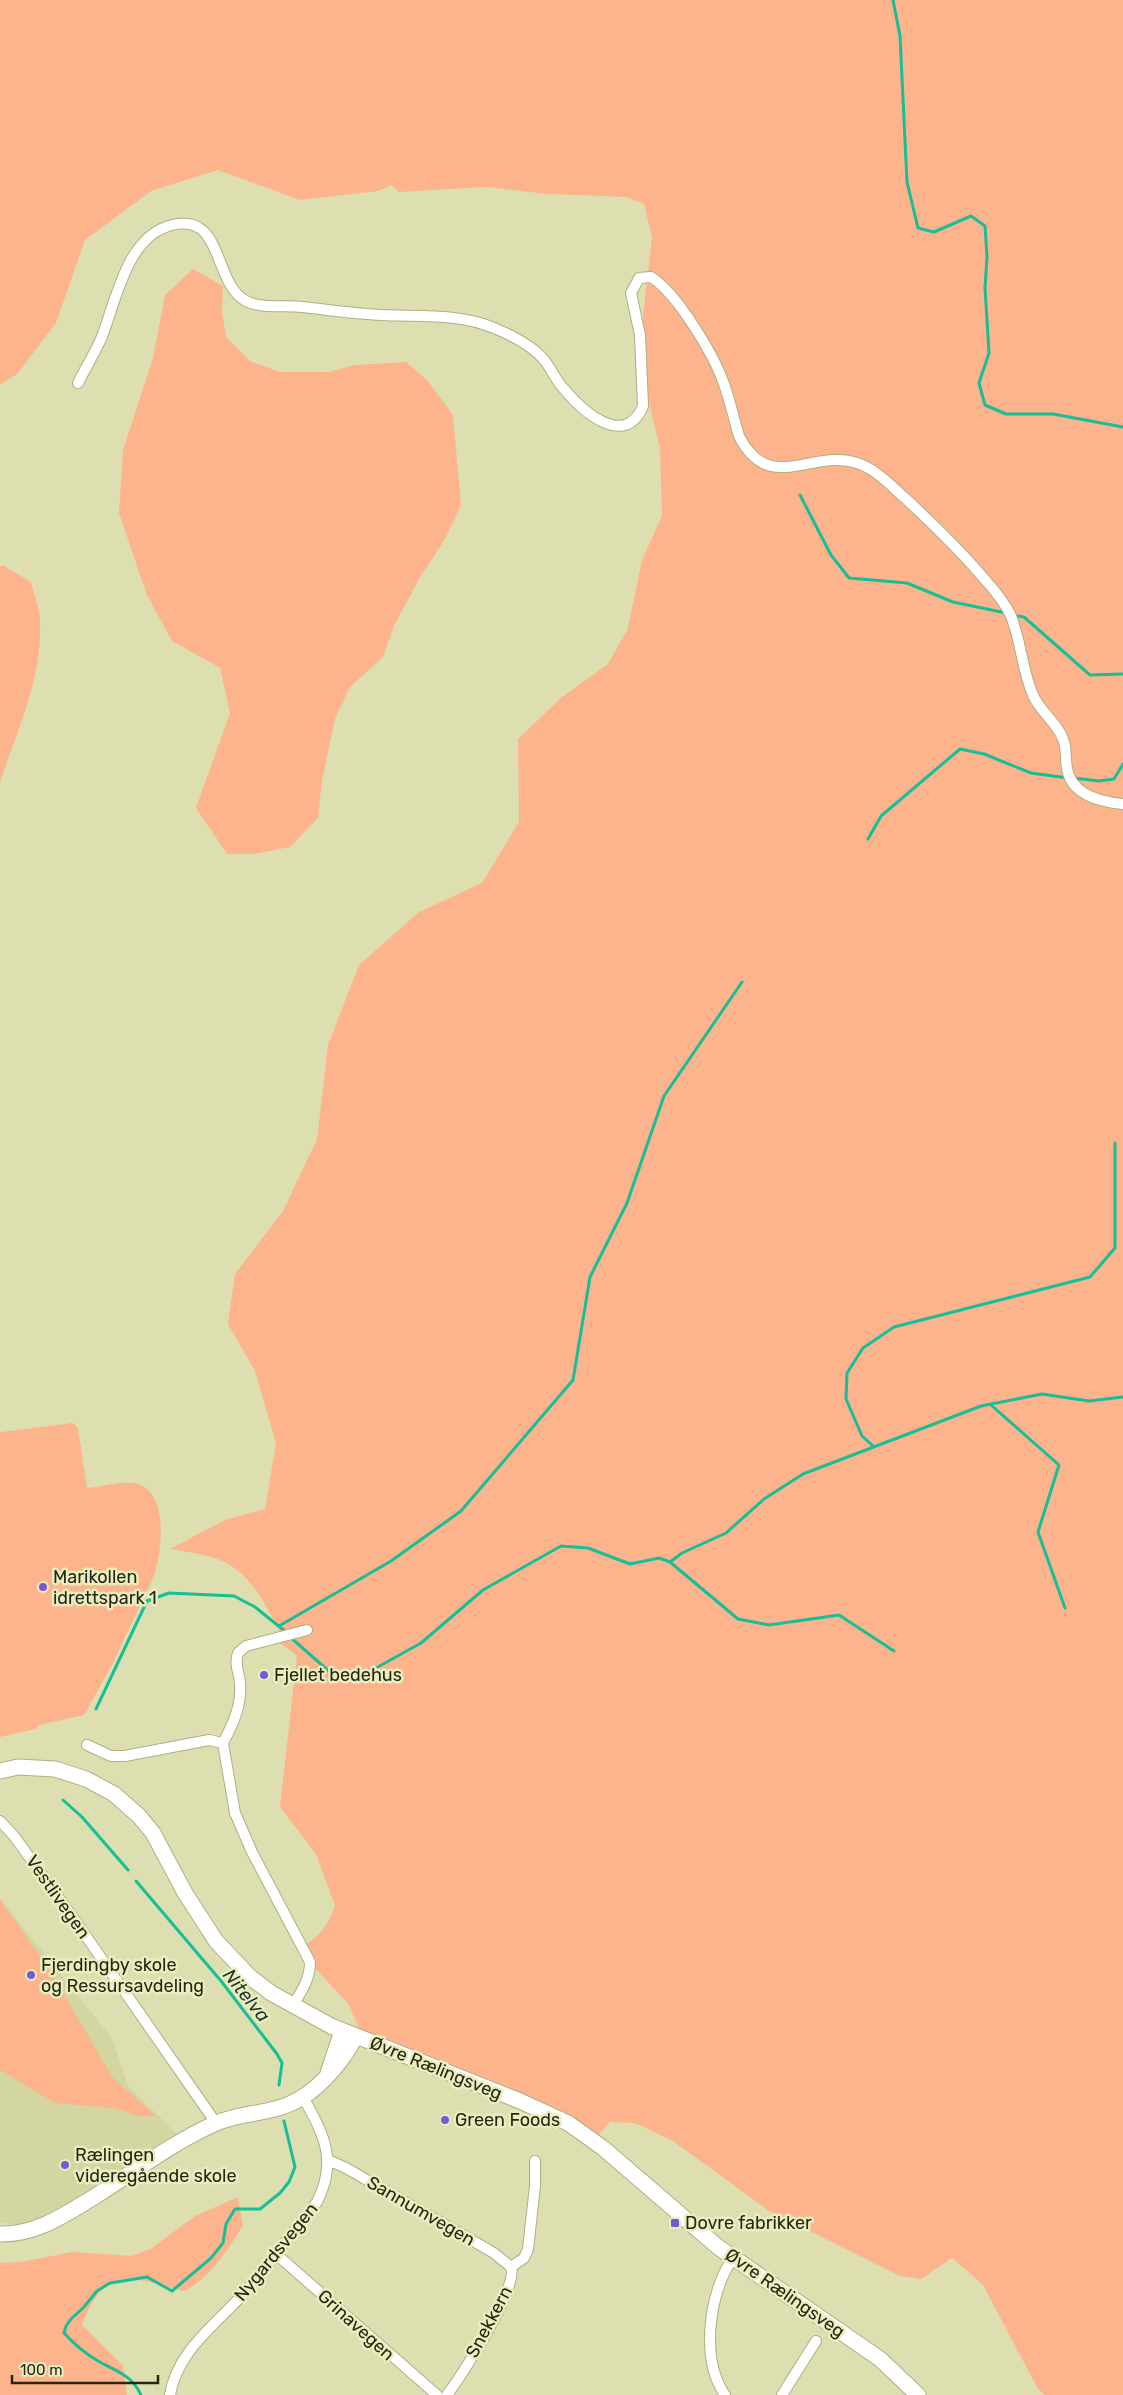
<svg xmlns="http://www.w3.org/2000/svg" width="1123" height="2395" font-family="Rubik,sans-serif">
  <rect width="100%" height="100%" fill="#dddfb1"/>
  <path fill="#d3d6a0" d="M0,1899L112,2038L128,2086L178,2135L82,2195L44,2216L21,2224L0,2223Z"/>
  <path fill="#fdb48c" d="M0,0H1123V2395H1045L1038,2389L983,2285L952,2258L921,2279L900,2276L769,2211L673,2141L635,2123L610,2122L591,2143L566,2125L384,2055L369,2051L349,2005L305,1957L302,1947C321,1935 327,1927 335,1906L316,1854L280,1807L297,1656L280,1643C280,1621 276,1626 267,1608C240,1561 222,1557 170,1549L225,1520L265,1509L276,1443L255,1371L228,1324L235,1274L283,1211L317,1139L328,1045L359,965L419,912L482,883L519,822L518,739L561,698L608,664L628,628L642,560L662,516L660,449L645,386L643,315L652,238L644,204L627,197L547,194L486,187L399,192L391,185L379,191L300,200L218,170L151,191L85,240L56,323L17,374L0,385Z
    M193,269L223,286L222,311L226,337L250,361L280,372H328L355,365L406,362L427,380L453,415L461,505L445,539L419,579L394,626L383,657L350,687L335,719L322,781L318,818L290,847L252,854H227L196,808L230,713L220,668L172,641L147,595L119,513L123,450L153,358L165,295Z
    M0,566H4L31,582C34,594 39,607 40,619C43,677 18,729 0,782Z
    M73,1423L78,1428L87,1488C102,1487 120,1481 134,1483C170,1489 162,1552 154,1576L112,1665L84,1715L39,1725L36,1729L0,1737V1432Z
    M0,1899L49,1969L113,2078L156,2116H139L115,2108L55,2103L0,2070Z
    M238,2197L243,2225C228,2250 210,2278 184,2291C130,2278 106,2261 82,2325L123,2366L127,2395H0V2263L20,2262L73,2252L132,2256L152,2248L195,2216Z"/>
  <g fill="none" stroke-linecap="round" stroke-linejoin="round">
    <path stroke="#15bf97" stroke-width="3" d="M893,0L900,36L907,182L918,228L934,232L971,216L985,226L987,257L985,288L989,353L979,383L985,405L1006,414H1053L1123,427
      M800,495L831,555L849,578L907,583L953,602L1006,613
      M1012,615L1024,617L1090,675L1123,674
      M1074,778L1099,781L1114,779L1123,764
      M868,839L881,816L960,749L984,754L1031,773L1068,778
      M991,1405L1059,1465L1038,1532L1065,1608
      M873,1446L862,1436L846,1399L847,1373L863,1348L894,1327L1090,1277L1115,1248V1143
      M670,1562L738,1619L769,1625L839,1615L894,1651
      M279,1626L391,1561L461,1511L573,1380L590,1277L627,1203L664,1096L742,982
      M290,1637L339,1680L376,1668L421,1643L483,1590L561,1546L588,1548L630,1564L659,1558L670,1562L682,1553L726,1533L764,1499L803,1474L981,1406L1042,1394L1089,1401L1123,1397
      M96,1709L147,1601L169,1593L234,1596L255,1607L286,1632
      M63,1800L82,1817L128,1870
      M136,1881L221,1981L277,2054L282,2063L279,2085
      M141,2395C132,2375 116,2371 98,2361C86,2354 74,2344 64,2333L66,2326L71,2319L84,2307L97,2291L110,2283L147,2277L172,2291L211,2258L223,2243L226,2224L235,2209H260L280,2193L289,2182L295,2167L284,2121"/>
    <defs>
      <path id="street" d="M78,383C85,369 94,354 101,339C116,302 126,236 172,225C224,212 213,284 246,301C262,309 286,305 303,307C329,310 355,314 382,315C420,317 458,313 494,328C511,335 534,347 545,361C552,370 556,381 564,389C583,412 625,449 643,406L640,335L631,293L639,278L651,277C677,293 714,355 724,384C730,401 734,419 739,436C769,496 813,448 857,463C876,469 890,485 905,498C934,525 962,552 987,582C996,592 1005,603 1011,616C1021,641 1022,670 1033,695C1040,712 1057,722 1063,739C1067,748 1065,759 1067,768C1071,795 1101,802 1123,804
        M223,1743L235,1813L252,1852L310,1962C310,1980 301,1992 292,2007
        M223,1743C233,1724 242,1705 240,1683C239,1672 234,1664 238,1653L246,1646L307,1630
        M87,1745L111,1756H125L209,1740L223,1743
        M0,1821L14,1836L74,1919L216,2123
        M328,2160L346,2168L494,2253L511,2267
        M276,2254L437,2395
        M511,2267L524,2258L528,2249L535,2186V2161
        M170,2395C177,2350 218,2323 245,2292C270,2262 293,2232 317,2202C338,2160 324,2135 303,2097
        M447,2395C461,2376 519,2287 511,2267
        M725,2395C700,2359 709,2292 733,2258
        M782,2395L816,2341"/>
      <path id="secondary" d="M0,1771L18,1767L55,1769L86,1779L114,1794L139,1816L153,1833L185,1893L216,1941L249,1976L271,1993L331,2026L520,2101L568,2123L603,2148L718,2247L880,2359L918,2395
        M328,2073L342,2031
        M0,2234C36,2235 64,2215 94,2197C134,2172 172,2143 214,2124C242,2111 275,2115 301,2098C323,2085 345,2058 356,2036"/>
    </defs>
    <use href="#street" stroke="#adb083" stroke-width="12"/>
    <use href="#secondary" stroke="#adb083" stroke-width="17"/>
    <use href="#street" stroke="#fff" stroke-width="10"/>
    <use href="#secondary" stroke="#fff" stroke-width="15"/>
  </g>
  <g fill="#7659d3" stroke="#eaedbe" stroke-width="2">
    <circle cx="43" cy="1587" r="5"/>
    <circle cx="264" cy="1675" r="5"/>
    <circle cx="31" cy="1975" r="5"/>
    <circle cx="445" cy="2120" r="5"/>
    <circle cx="65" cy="2165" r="5"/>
    <rect x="670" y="2218" width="10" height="10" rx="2.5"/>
  </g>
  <g text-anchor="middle" stroke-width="5" stroke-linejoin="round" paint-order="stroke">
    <g font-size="18" fill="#262615" stroke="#eaedbe" text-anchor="start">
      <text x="53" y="1583">Marikollen<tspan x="53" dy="21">idrettspark 1</tspan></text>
      <text x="274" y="1681">Fjellet bedehus</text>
      <text x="41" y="1971">Fjerdingby skole<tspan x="41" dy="21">og Ressursavdeling</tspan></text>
      <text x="455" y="2126">Green Foods</text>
      <text x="75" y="2161">Rælingen<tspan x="75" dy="21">videregående skole</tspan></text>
      <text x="685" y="2229">Dovre fabrikker</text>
    </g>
    <g font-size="18" fill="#262615" stroke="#eaedbe">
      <text transform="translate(58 1897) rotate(55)" y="6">Vestlivegen</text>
      <text transform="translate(436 2068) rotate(22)" y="6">Øvre Rælingsveg</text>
      <text transform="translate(421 2211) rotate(30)" y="6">Sannumvegen</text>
      <text transform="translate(276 2252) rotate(-51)" y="6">Nygardsvegen</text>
      <text transform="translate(785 2293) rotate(35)" y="6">Øvre Rælingsveg</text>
      <text transform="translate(489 2322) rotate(-62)" y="6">Snekkern</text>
      <text transform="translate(356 2325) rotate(42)" y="6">Grinavegen</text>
    </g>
    <g font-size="19" font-style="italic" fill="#1d352d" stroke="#eaedbe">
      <text transform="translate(247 1995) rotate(51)" y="7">Nitelva</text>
    </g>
  </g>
  <path d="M12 2375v8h146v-8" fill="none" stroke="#262615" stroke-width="2.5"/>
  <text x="20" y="2375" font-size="15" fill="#262615" stroke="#eaedbe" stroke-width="4" paint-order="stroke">100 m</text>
</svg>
